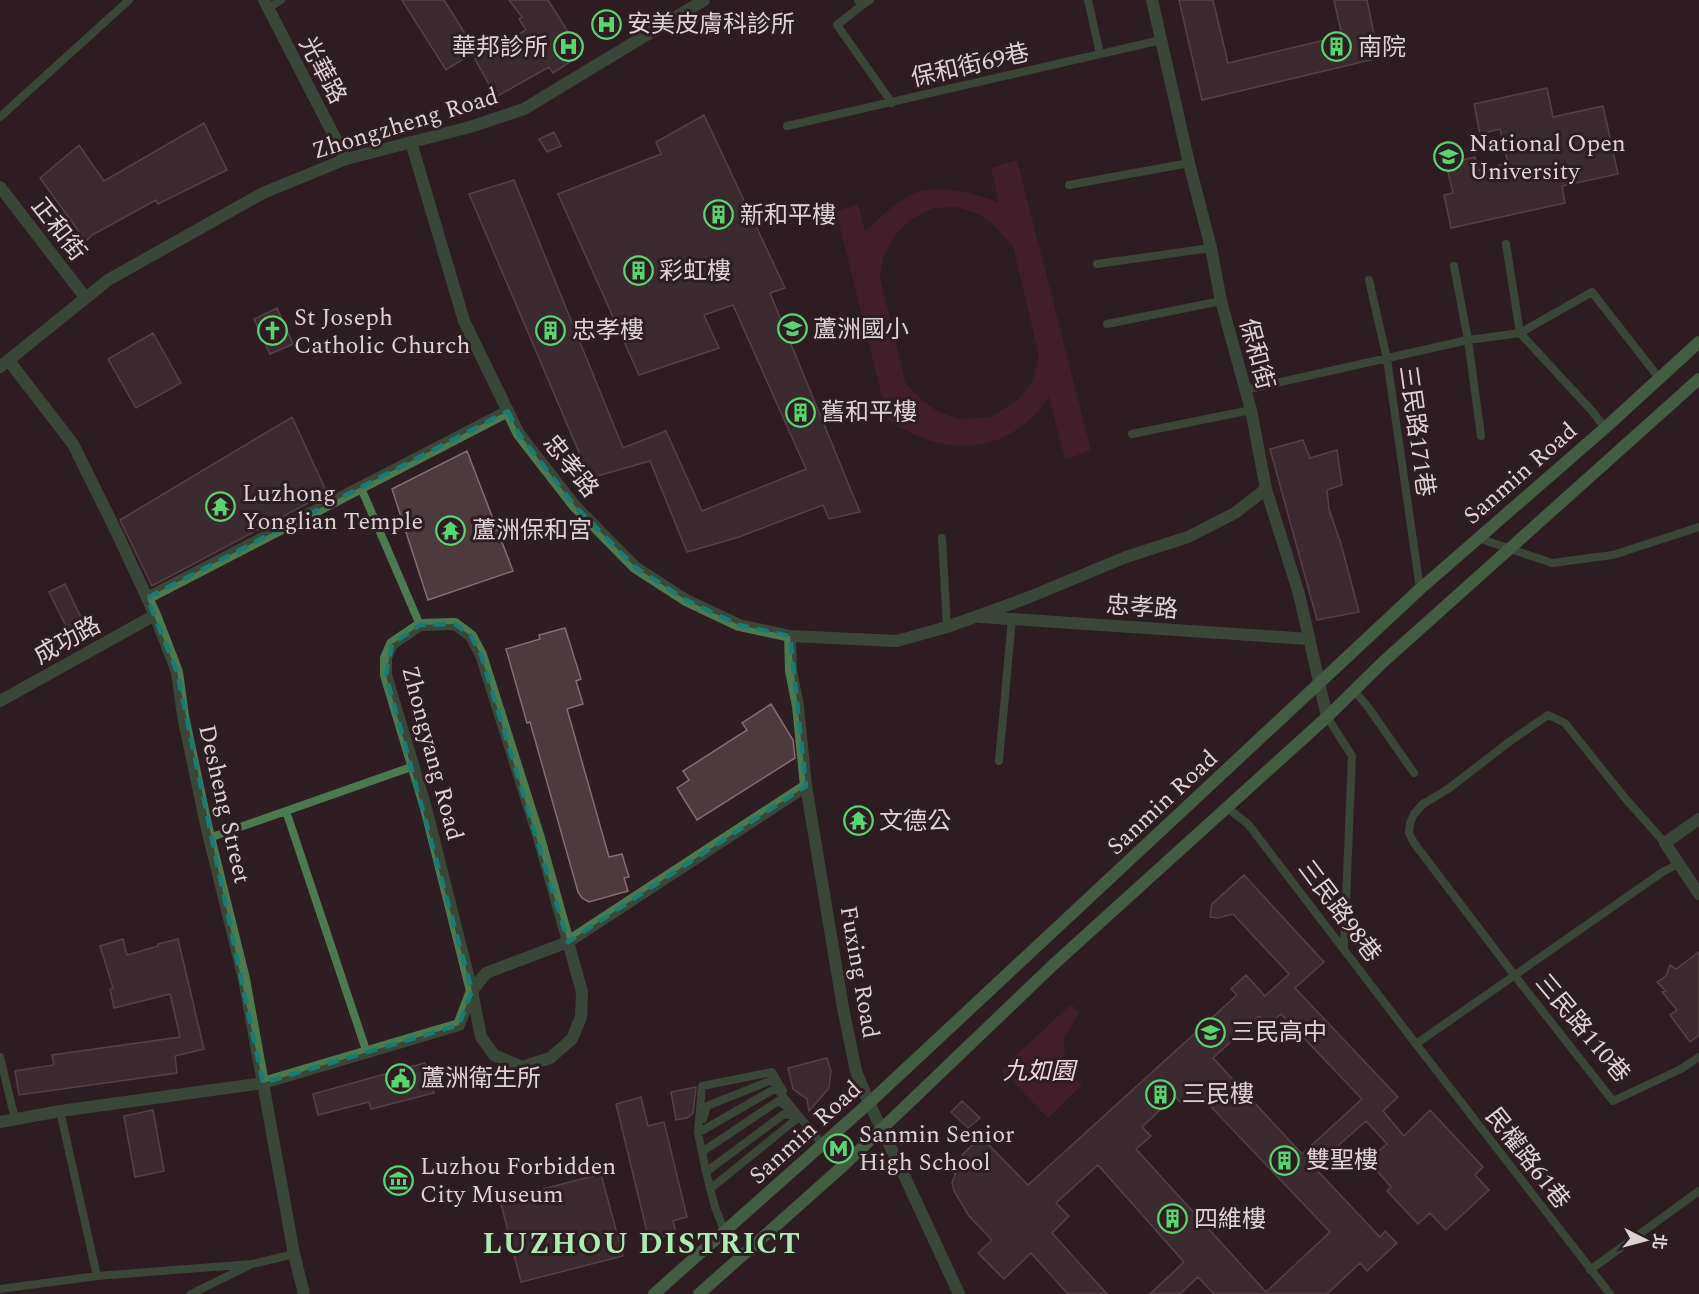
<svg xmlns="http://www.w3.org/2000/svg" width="1699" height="1294" font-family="Spectral,'Noto Sans TC',serif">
  <rect width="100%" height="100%" fill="#2e1d22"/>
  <path fill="#5c1d33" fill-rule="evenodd" d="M1017,160L1091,450L1065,460L1049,397C1042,406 1036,415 1027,422C983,458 933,450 888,420L836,211L858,204L865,231C879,219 892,205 909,196C932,182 976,193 999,203L991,168ZM956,207L976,213L991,222L1013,246L1039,355L1032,382L1018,400L990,417L958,419L937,411L920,399L906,384L880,277L883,257L897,233L913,218L933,208Z
    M1071,1004L1079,1013L1064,1038L1065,1067L1082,1085L1048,1118L1001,1070Z"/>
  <path fill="#4c3a3e" stroke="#826d72" stroke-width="1.5" fill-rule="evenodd" d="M402,0H444L476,51L446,70Z
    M509,0H548L582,54L553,73L549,67L496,97L475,59L526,30L519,19L522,17Z
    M1179,0H1213L1228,63L1342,36L1334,0H1367L1379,58L1202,100Z
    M1547,88L1553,117L1603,106L1618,174L1562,186L1565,203L1451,228L1444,195L1453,193L1446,164L1475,157L1478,170L1508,163L1500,129L1480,134L1474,104Z
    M704,115L785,288L770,293L860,512L829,519L823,505L739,537L687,552L650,461L590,478L469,194L514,180L623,448L666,431L702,511L806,469L733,305L704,315L719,348L639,375L558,194L661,154L656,142Z
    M204,123L227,170L158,204L156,200L92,235L86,241L40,178L79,145L104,181Z
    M554,132L561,146L547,152L539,139Z
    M277,308L293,344L270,354L254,319Z
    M153,333L181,383L136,408L108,359Z
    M292,417L327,493L152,586L120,520Z
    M1303,440L1310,458L1337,450L1342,485L1327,490L1329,509L1341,544L1359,612L1317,620L1270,449Z
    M467,451L513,571L428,600L392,489Z
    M65,584L88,632L73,640L49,592Z
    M565,628L581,679L576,681L583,704L567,709L609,857L622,854L629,877L624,878L628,891L589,902L582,898L578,892L530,722L527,723L506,649L540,639L539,635Z
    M771,704L793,740L795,758L697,820L677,788L689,780L683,771L747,730L742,723Z
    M1244,875L1324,962L1295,988L1398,1097L1383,1111L1404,1136L1430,1110L1483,1167L1475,1175L1489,1190L1446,1230L1430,1213L1418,1224L1387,1191L1391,1187L1372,1165L1373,1156L1387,1144L1366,1121L1314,1167L1380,1237L1385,1231L1397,1243L1367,1271L1360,1263L1327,1294H1214L1198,1277L1180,1294H1150L1184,1262L1098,1165L1056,1203L1069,1216L1052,1233L1107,1294H1068L1031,1253L1004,1279L978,1253L992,1240L969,1216L954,1191L952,1183L955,1174L968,1161L962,1155L981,1137L1028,1185L1237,995L1231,989L1246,975L1265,996L1289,974L1233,914L1218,918L1210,917L1212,904ZM1281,1014L1362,1099L1302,1154L1213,1058L1259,1016L1268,1025ZM1196,1091L1330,1232L1266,1292L1136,1149L1151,1136L1142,1127L1175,1096L1182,1104Z
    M123,939L127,955L158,946V944L178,939L204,1049L175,1056L177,1073L19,1095L15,1071L54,1065L52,1055L180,1037L170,994L114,1008L110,989L113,988L100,946Z
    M1699,952V1035L1690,1042L1670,1015L1677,1010L1662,992L1666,991L1657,982L1666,976L1670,965L1676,969Z
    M827,1058L831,1071L829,1088L809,1111L807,1099L793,1089L788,1068Z
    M425,1063L434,1093L371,1109L369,1102L318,1115L313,1094Z
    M696,1087L693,1113L687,1118L676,1120L671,1092Z
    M641,1097L648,1126L664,1122L687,1217L673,1221L676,1233L649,1240L616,1104Z
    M962,1101L980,1118L968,1128L951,1112Z
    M153,1110L164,1171L135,1177L124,1116Z
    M601,1174L623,1256L521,1282L500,1200Z"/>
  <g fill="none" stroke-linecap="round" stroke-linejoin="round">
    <path stroke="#4b7950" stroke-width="8" d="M858,0L861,6L837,25L892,103
      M1088,0L1100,54
      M861,6L870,0
      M267,9L281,0
      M0,117L129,0
      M787,126L1161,40
      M1069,185L1189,163
      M1506,244L1520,333L1592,292L1659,378
      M1097,264L1211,248
      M1454,266L1468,340L1481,436
      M1369,280L1387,359L1420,589
      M1107,324L1221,301
      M1245,390L1468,340L1520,333L1592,411L1605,428
      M1132,434L1251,410
      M361,488L420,625
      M942,538L947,627
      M1478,538L1552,563L1613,555L1699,527
      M1354,690L1368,707L1414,773
      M1327,717L1352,756L1344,948
      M999,761L1012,619
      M1226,807L1248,824L1416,1044L1610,1294
      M286,811L367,1053
      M209,838L414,766
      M1665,843L1625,798L1565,723L1548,715L1509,742L1448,789L1423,804L1414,814L1410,823L1409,833L1414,843L1515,976L1613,1101L1681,1069L1699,1057
      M1416,1044L1664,871L1679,864
      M0,1057L15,1119
      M60,1111L97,1276
      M703,1119L707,1106L772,1080L777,1087
      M698,1133L702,1086L772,1072L783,1091
      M702,1152L698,1133L776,1088L822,1144
      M706,1172L702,1152L778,1101L787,1107
      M710,1189L799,1117
      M725,1233L715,1207L706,1172L784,1114L799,1117
      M1590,1270L1699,1191
      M0,1289L97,1276L252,1264
      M191,1294L252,1264L294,1254"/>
    <path stroke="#4b7950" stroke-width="12" d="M1152,0L1189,163L1211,248L1221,301L1251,410L1266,489L1299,594L1327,717
      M0,187L85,297
      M9,361L73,444L117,533L155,615L177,672L183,716L207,829L244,979L294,1254L304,1294
      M147,598L508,411
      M981,617L1309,639
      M455,624L471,636L481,655L539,838L582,992L581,1017L572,1039L550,1058L522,1067L494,1055L481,1037L472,991L426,808L386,675V658L392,644L420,625Z
      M790,636L897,641L947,627L1027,598L1126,557L1188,537L1235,513L1266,489
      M0,701L155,615
      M1699,819L1665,843L1699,894
      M0,1122L60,1111L263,1083L459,1025L472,991L486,973L568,942L806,786"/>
    <path stroke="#4b7950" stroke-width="12" d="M264,0L346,159
      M411,142L464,321L519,434L575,506L635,567L686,600L739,625L790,636L791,671L798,706L806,786L843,1008L856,1071L869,1103L903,1173L959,1294
      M0,367L108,280L263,193L346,159L470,127L524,109L704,0"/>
    <path stroke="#5eab68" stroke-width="12" d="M654,1294L869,1103L1420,589L1605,428L1699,342
      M699,1294L844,1165L1053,965L1327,717L1383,662L1699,379"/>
  </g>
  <path d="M0 0H1699V1294H0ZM508,411L519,434L575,506L635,567L686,600L739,625L790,636L806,786L568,942L481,655L471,636L455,624L420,625L392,644L386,675L472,991L459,1025L263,1083L177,672L147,598Z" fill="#2e1d22" fill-opacity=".55" fill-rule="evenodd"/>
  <path fill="none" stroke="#197b73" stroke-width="4.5" stroke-dasharray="12 8" stroke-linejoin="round" d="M508,411L519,434L575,506L635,567L686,600L739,625L790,636L806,786L568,942L481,655L471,636L455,624L420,625L392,644L386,675L472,991L459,1025L263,1083L177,672L147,598Z"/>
  <defs>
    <symbol id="hospital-ring" viewBox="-11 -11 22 22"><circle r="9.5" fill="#2e1d22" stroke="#59d56f" stroke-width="1.5"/><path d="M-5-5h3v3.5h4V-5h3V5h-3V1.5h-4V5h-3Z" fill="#59d56f"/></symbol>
    <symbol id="building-ring" viewBox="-11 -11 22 22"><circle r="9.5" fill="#2e1d22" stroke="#59d56f" stroke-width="1.5"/><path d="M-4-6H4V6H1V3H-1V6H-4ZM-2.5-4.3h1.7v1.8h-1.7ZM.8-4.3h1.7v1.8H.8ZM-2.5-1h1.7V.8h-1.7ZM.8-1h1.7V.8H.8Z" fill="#59d56f"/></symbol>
    <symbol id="university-ring" viewBox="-11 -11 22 22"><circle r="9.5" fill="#2e1d22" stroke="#59d56f" stroke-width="1.5"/><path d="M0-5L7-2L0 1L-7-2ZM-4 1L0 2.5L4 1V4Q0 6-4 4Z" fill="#59d56f"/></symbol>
    <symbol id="school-ring" viewBox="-11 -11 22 22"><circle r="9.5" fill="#2e1d22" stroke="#59d56f" stroke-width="1.5"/><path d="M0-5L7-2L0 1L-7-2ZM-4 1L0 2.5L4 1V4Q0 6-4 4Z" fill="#59d56f"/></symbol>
    <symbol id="church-ring" viewBox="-11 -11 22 22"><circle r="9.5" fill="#2e1d22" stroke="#59d56f" stroke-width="1.5"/><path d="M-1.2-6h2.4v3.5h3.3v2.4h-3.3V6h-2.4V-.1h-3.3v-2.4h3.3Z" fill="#59d56f"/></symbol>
    <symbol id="temple-ring" viewBox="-11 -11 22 22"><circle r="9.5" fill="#2e1d22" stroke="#59d56f" stroke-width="1.5"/><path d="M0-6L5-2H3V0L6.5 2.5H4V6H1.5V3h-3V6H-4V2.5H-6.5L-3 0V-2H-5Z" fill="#59d56f"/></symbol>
    <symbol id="civic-ring" viewBox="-11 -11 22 22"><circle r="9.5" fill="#2e1d22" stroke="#59d56f" stroke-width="1.5"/><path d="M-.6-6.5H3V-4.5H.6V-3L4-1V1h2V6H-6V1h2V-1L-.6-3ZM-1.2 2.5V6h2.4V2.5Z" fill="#59d56f"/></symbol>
    <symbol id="metro-ring" viewBox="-11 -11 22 22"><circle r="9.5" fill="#2e1d22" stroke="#59d56f" stroke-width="1.5"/><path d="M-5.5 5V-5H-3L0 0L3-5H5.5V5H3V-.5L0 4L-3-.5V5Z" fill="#59d56f"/></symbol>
    <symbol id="museum-ring" viewBox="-11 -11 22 22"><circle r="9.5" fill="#2e1d22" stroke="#59d56f" stroke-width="1.5"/><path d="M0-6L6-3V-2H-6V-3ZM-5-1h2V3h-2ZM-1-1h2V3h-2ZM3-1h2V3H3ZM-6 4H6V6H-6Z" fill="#59d56f"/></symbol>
  </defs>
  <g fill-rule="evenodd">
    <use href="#hospital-ring" x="590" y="8" width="33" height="33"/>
    <use href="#hospital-ring" x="552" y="30" width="33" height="33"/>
    <use href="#building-ring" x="1320" y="30" width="33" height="33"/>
    <use href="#university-ring" x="1432" y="140" width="33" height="33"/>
    <use href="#building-ring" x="702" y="198" width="33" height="33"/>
    <use href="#building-ring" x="622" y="254" width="33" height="33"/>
    <use href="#school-ring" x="776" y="312" width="33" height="33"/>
    <use href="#building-ring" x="534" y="314" width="33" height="33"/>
    <use href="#church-ring" x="256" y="314" width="33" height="33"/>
    <use href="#building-ring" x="784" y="396" width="33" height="33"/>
    <use href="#temple-ring" x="204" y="490" width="33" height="33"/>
    <use href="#temple-ring" x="434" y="514" width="33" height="33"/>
    <use href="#temple-ring" x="842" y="804" width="33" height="33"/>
    <use href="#school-ring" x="1194" y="1016" width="33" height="33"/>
    <use href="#civic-ring" x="384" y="1062" width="33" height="33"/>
    <use href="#building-ring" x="1144" y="1078" width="33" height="33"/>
    <use href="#metro-ring" x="822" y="1132" width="33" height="33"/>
    <use href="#building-ring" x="1268" y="1144" width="33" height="33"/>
    <use href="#museum-ring" x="382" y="1164" width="33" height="33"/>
    <use href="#building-ring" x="1156" y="1202" width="33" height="33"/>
  </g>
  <g text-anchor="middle" stroke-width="6" stroke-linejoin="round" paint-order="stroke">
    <g font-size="24" fill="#ded2d5" stroke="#2e1d22" text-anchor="start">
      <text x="627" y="32">安美皮膚科診所</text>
      <text x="548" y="55" text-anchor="end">華邦診所</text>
      <text x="1358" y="55">南院</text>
      <text x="1469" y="151">National Open<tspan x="1469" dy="28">University</tspan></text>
      <text x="740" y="223">新和平樓</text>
      <text x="659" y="279">彩虹樓</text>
      <text x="294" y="325">St Joseph<tspan x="294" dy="28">Catholic Church</tspan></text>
      <text x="813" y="337">蘆洲國小</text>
      <text x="572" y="338">忠孝樓</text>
      <text x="821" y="420">舊和平樓</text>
      <text x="242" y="501">Luzhong<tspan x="242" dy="28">Yonglian Temple</tspan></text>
      <text x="472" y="538">蘆洲保和宮</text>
      <text x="879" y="829">文德公</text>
      <text x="1231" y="1040">三民高中</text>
      <text x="421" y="1086">蘆洲衛生所</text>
      <text x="1182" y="1102">三民樓</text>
      <text x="859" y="1142">Sanmin Senior<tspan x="859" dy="28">High School</tspan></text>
      <text x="1306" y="1168">雙聖樓</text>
      <text x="420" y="1174">Luzhou Forbidden<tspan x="420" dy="28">City Museum</tspan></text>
      <text x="1194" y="1227">四維樓</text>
    </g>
    <g font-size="24" fill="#ded2d5" stroke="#2e1d22">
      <text transform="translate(970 65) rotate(-13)" y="8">保和街69巷</text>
      <text transform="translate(323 70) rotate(62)" y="8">光華路</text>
      <text transform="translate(405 123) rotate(-17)" y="8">Zhongzheng Road</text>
      <text transform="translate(59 229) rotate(52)" y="8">正和街</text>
      <text transform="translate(1257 354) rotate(75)" y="8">保和街</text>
      <text transform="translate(1417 431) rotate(82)" y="8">三民路171巷</text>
      <text transform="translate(571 466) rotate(51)" y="8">忠孝路</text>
      <text transform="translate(1520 473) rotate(-41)" y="8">Sanmin Road</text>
      <text transform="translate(1142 607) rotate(4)" y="8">忠孝路</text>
      <text transform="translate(67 640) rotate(-29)" y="8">成功路</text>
      <text transform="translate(433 753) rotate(75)" y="8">Zhongyang Road</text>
      <text transform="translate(1162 802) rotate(-43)" y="8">Sanmin Road</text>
      <text transform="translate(225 804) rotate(77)" y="8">Desheng Street</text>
      <text transform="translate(1340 911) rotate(53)" y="8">三民路98巷</text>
      <text transform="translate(860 972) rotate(80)" y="8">Fuxing Road</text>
      <text transform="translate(1583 1028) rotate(50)" y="8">三民路110巷</text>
      <text transform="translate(805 1132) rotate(-42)" y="8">Sanmin Road</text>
      <text transform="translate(1528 1158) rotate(52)" y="8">民權路61巷</text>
    </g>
    <g font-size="24" font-style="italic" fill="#efd5db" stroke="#2e1d22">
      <text x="1039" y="1079">九如園</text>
    </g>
    <g font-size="30" font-weight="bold" letter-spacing="1.5" fill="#acebb2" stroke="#2e1d22">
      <text x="642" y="1253">LUZHOU DISTRICT</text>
    </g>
  </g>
  <g transform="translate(1645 1240) rotate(96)" stroke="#2e1d22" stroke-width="4.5" paint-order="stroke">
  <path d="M0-4.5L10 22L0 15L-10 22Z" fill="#ded2d5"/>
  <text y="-9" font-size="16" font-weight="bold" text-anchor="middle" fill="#ded2d5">北</text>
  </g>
</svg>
